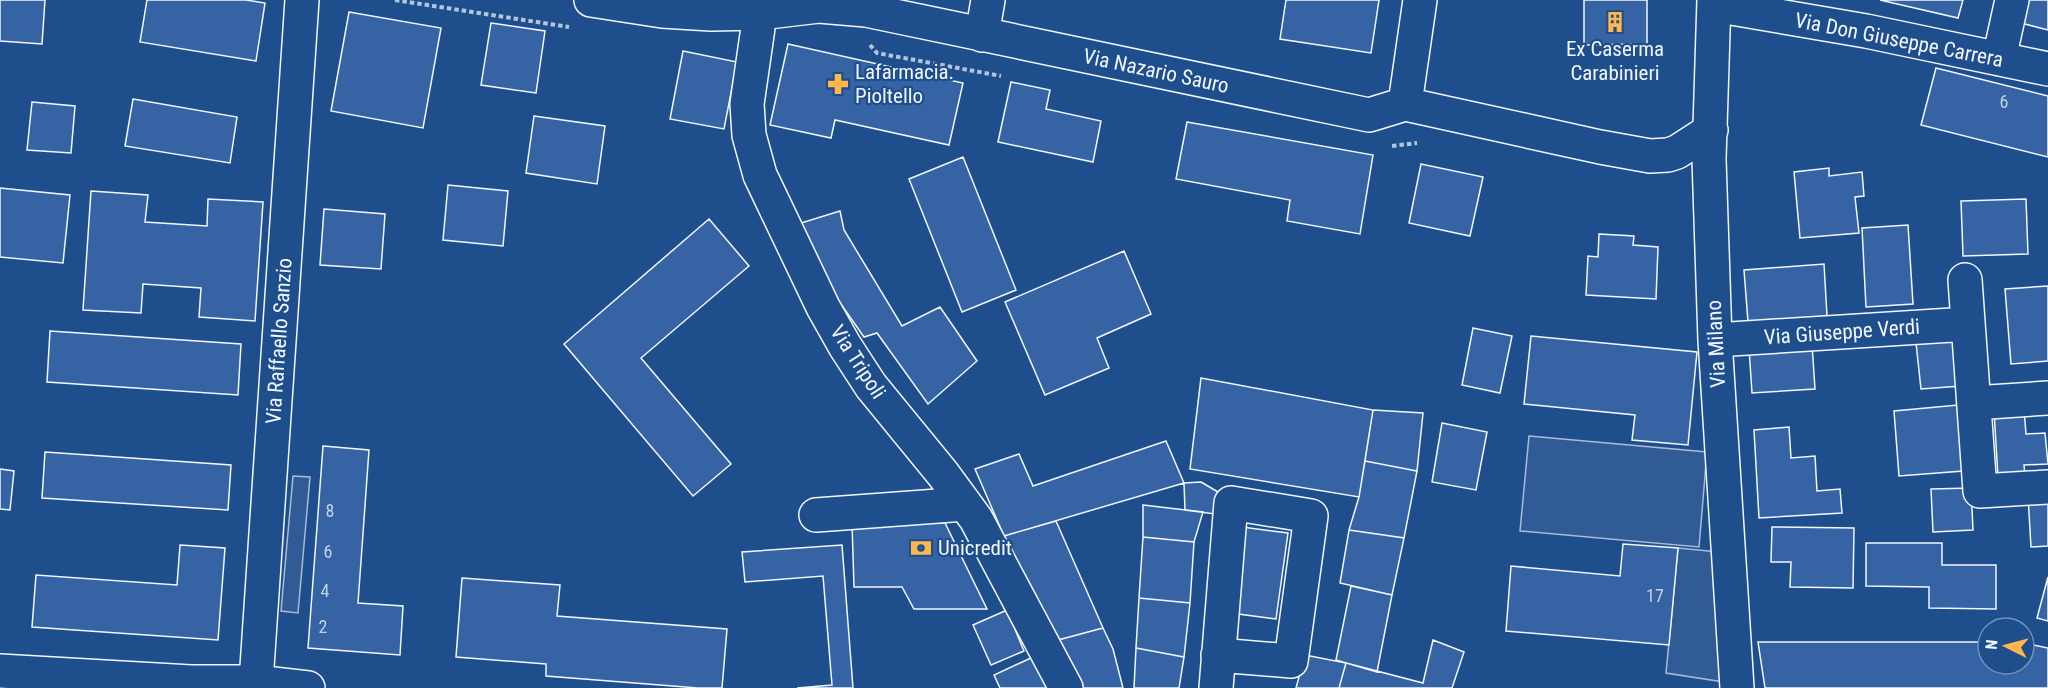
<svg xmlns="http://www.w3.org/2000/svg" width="2048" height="688" font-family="'Roboto Condensed',sans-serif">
  <rect width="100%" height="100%" fill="#1f4e8c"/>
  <path fill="#305b95" stroke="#a8bbd7" stroke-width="1.5" d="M1529,436L1707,452L1699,547L1520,531Z
    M293,476L310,477L298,613L281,611Z
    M1678,548L1729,553L1737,684L1666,673Z"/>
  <path fill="#3563a3" stroke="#f2f6ff" stroke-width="1.5" d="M0,0H45L42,44L0,41Z
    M147,0H246L265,3L256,61L140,42Z
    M1286,0H1379L1371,53L1280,39Z
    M1584,0H1647V44L1584,45Z
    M1880,0H1963L1958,18Z
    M2026,0H2048V30L2021,23Z
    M349,12L441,28L423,128L331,111Z
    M491,23L545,31L536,93L481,85Z
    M788,44L963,83L949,145L835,120L831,138L770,125Z
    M683,51L737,62L724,129L670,119Z
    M1936,68L2048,96V157L1921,125Z
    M1011,82L1050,90L1046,109L1101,121L1093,162L998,142Z
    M133,99L237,117L230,163L125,146Z
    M32,102L75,106L71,153L27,150Z
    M534,116L605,126L597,184L526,173Z
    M1187,122L1373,155L1360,234L1287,221L1290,200L1176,179Z
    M963,157L1016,290L962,312L909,179Z
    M1421,164L1483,177L1470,236L1409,223Z
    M1829,168V176L1862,172L1864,196L1855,197L1859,233L1800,238L1794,172Z
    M448,185L508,191L503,246L443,240Z
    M0,188L70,195L63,263L0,257Z
    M91,191L148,195L145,222L207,226L208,199L263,202L255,321L199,317L201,288L143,284L141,313L83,310Z
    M2026,199L2028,254L1963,256L1961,201Z
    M324,209L385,214L381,269L320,265Z
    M840,211L844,230L902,326L940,307L977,361L928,404L877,333L864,337L810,260L798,224Z
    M709,219L749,266L641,358L731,464L693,496L564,344Z
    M1908,225L1913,304L1866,307L1862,228Z
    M1599,234L1634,236L1633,245L1658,247L1656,299L1586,295L1588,256L1598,257Z
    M1124,251L1151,314L1097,338L1109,368L1045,395L1005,302Z
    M1824,264L1827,316L1748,322L1744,270Z
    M2048,286V361L2011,364L2005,289Z
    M1473,328L1512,336L1500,393L1462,385Z
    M50,331L241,344L238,395L47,382Z
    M1531,336L1697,352L1688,445L1632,440L1635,415L1524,404Z
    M1956,340L1961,386L1921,389L1916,343Z
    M1812,344L1815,389L1752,393L1749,348Z
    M1201,378L1373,410L1359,497L1190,469Z
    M1958,405L1963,471L1899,476L1894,411Z
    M2024,409L2026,434L2045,433L2048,464L2024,465L2025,475L1998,477L1994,411Z
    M1373,410L1423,413L1417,471L1365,461Z
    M1442,423L1487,432L1476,490L1432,482Z
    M1789,427L1791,458L1815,456L1817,491L1840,489L1842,513L1759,518L1754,430Z
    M1166,441L1184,483L1004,536L975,469L1019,454L1033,486Z
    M323,446L369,450L358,603L403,606L400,655L308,648Z
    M45,452L231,465L228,510L42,498Z
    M1365,461L1417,471L1404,538L1349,530L1359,497Z
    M0,469L14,471L10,510L0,509Z
    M1201,482L1218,492L1215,514L1185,510L1184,483Z
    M1971,488L1973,530L1933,532L1931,489Z
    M2048,495V546L2031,547L2028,496Z
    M1143,505L1203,512L1194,542L1143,537Z
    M1056,521L1103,628L1058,640L1004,536Z
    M852,523H945L987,609H914L902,587H854Z
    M1242,527L1288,533L1276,619L1231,613Z
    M1772,527L1854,528L1853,588L1790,587L1791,562H1771Z
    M1349,530L1404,538L1392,595L1340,583Z
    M1143,537L1194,542L1190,603L1139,598Z
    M1866,543H1942V565H1996V609L1929,608V587L1866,586Z
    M1623,544L1678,548L1669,645L1506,631L1511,566L1620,576Z
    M180,545L225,548L218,640L32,627L36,575L177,585Z
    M842,545L853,688H797L832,685L823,576L745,582L742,552Z
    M2048,577V621L2037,618Z
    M462,578L560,585L557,616L727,629L722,688H698L546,676V664L456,657Z
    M1351,586L1392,595L1377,672L1336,660Z
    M1139,598L1190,603L1184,657L1136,648Z
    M1007,610L1024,651L991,665L973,625Z
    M1103,628L1113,649L1123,688H1078L1058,640Z
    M1433,640L1464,652L1452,688H1339L1346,663L1423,683Z
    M1758,642H1988V664H2024V643L2048,648V688H1765Z
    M1136,648L1184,657L1179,688H1134Z
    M1305,655L1346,663L1339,688H1296Z
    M1033,657L1047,688H1000L994,675Z"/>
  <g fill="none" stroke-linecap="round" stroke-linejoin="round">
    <defs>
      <path id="minor" d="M591,0L662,11L711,14L760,13L819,6L866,10L1369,115L1405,104L1600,147L1650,156L1668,155L1677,152L1711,130
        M762,0L747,104L749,135L760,175L823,307L845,346L871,386L943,474L976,519L1066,688
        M1714,0L1709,159L1715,340L1737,688
        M1714,5L1866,31L2048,69
        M982,35L988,0
        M1999,59L2012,0
        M1405,104L1420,0
        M1965,280L1980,491L2048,487
        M1715,340L1968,324
        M1974,403L2048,398
        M816,515L965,504
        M0,671L191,682H256L308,688
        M256,682L302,0
        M1216,688L1231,503L1311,516L1291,661L1218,655"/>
    </defs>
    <use href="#minor" stroke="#f2f6ff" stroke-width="36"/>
    <path stroke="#b3c4dc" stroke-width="4" stroke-dasharray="4.5 3" stroke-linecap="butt" d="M395,0L569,27
      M870,45L877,53L1001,76
      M1392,146L1417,143"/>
    <use href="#minor" stroke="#1f4e8c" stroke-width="33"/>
  </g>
  <defs>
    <symbol id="building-bare" viewBox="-9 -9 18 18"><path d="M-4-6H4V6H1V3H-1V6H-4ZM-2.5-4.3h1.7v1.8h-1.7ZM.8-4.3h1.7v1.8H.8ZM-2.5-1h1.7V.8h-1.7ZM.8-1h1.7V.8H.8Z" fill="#ffb74d" stroke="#1f4e8c" stroke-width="2.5" paint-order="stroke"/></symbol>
    <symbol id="pharmacy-bare" viewBox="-9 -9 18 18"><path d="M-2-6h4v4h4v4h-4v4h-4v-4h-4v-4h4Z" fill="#ffb74d" stroke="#1f4e8c" stroke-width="2.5" paint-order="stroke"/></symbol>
    <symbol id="bank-bare" viewBox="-9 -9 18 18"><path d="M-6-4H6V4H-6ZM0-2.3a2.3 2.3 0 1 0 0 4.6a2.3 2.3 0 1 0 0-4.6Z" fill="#ffb74d" stroke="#1f4e8c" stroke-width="2.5" paint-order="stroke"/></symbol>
  </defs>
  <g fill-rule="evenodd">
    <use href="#building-bare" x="1600" y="7" width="30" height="30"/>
    <use href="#pharmacy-bare" x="823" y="69" width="30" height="30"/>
    <use href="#bank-bare" x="906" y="533" width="30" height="30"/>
  </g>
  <g text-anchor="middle" stroke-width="4.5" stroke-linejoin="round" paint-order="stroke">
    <g font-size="18" fill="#c3d1e8">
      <text x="2004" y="108">6</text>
      <text x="330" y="517">8</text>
      <text x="328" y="558">6</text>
      <text x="325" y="597">4</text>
      <text x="1655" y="602">17</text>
      <text x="323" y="633">2</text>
    </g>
    <g font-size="21" fill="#f2f6ff" stroke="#1f4e8c">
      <text transform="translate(1899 40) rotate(11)" y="7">Via Don Giuseppe Carrera</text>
      <text transform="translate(1156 71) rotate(12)" y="7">Via Nazario Sauro</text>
      <text transform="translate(1842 332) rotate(-4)" y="7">Via Giuseppe Verdi</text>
      <text transform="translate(279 341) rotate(-86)" y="7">Via Raffaello Sanzio</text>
      <text transform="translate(1716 344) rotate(-93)" y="7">Via Milano</text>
      <text transform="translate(858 362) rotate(57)" y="7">Via Tripoli</text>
    </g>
    <g font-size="21" fill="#f2f6ff" stroke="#1f4e8c" text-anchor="start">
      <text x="1615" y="56" text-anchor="middle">Ex Caserma<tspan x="1615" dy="24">Carabinieri</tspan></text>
      <text x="855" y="79">Lafarmacia.<tspan x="855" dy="24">Pioltello</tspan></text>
      <text x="938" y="555">Unicredit</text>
    </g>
  </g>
  <g transform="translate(2006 646) rotate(276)"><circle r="28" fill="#1f4e8c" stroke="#7391ba" stroke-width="1.5"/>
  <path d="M0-4.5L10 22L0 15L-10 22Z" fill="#ffb74d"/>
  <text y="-9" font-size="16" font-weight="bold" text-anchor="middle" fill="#f2f6ff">N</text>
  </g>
</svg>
